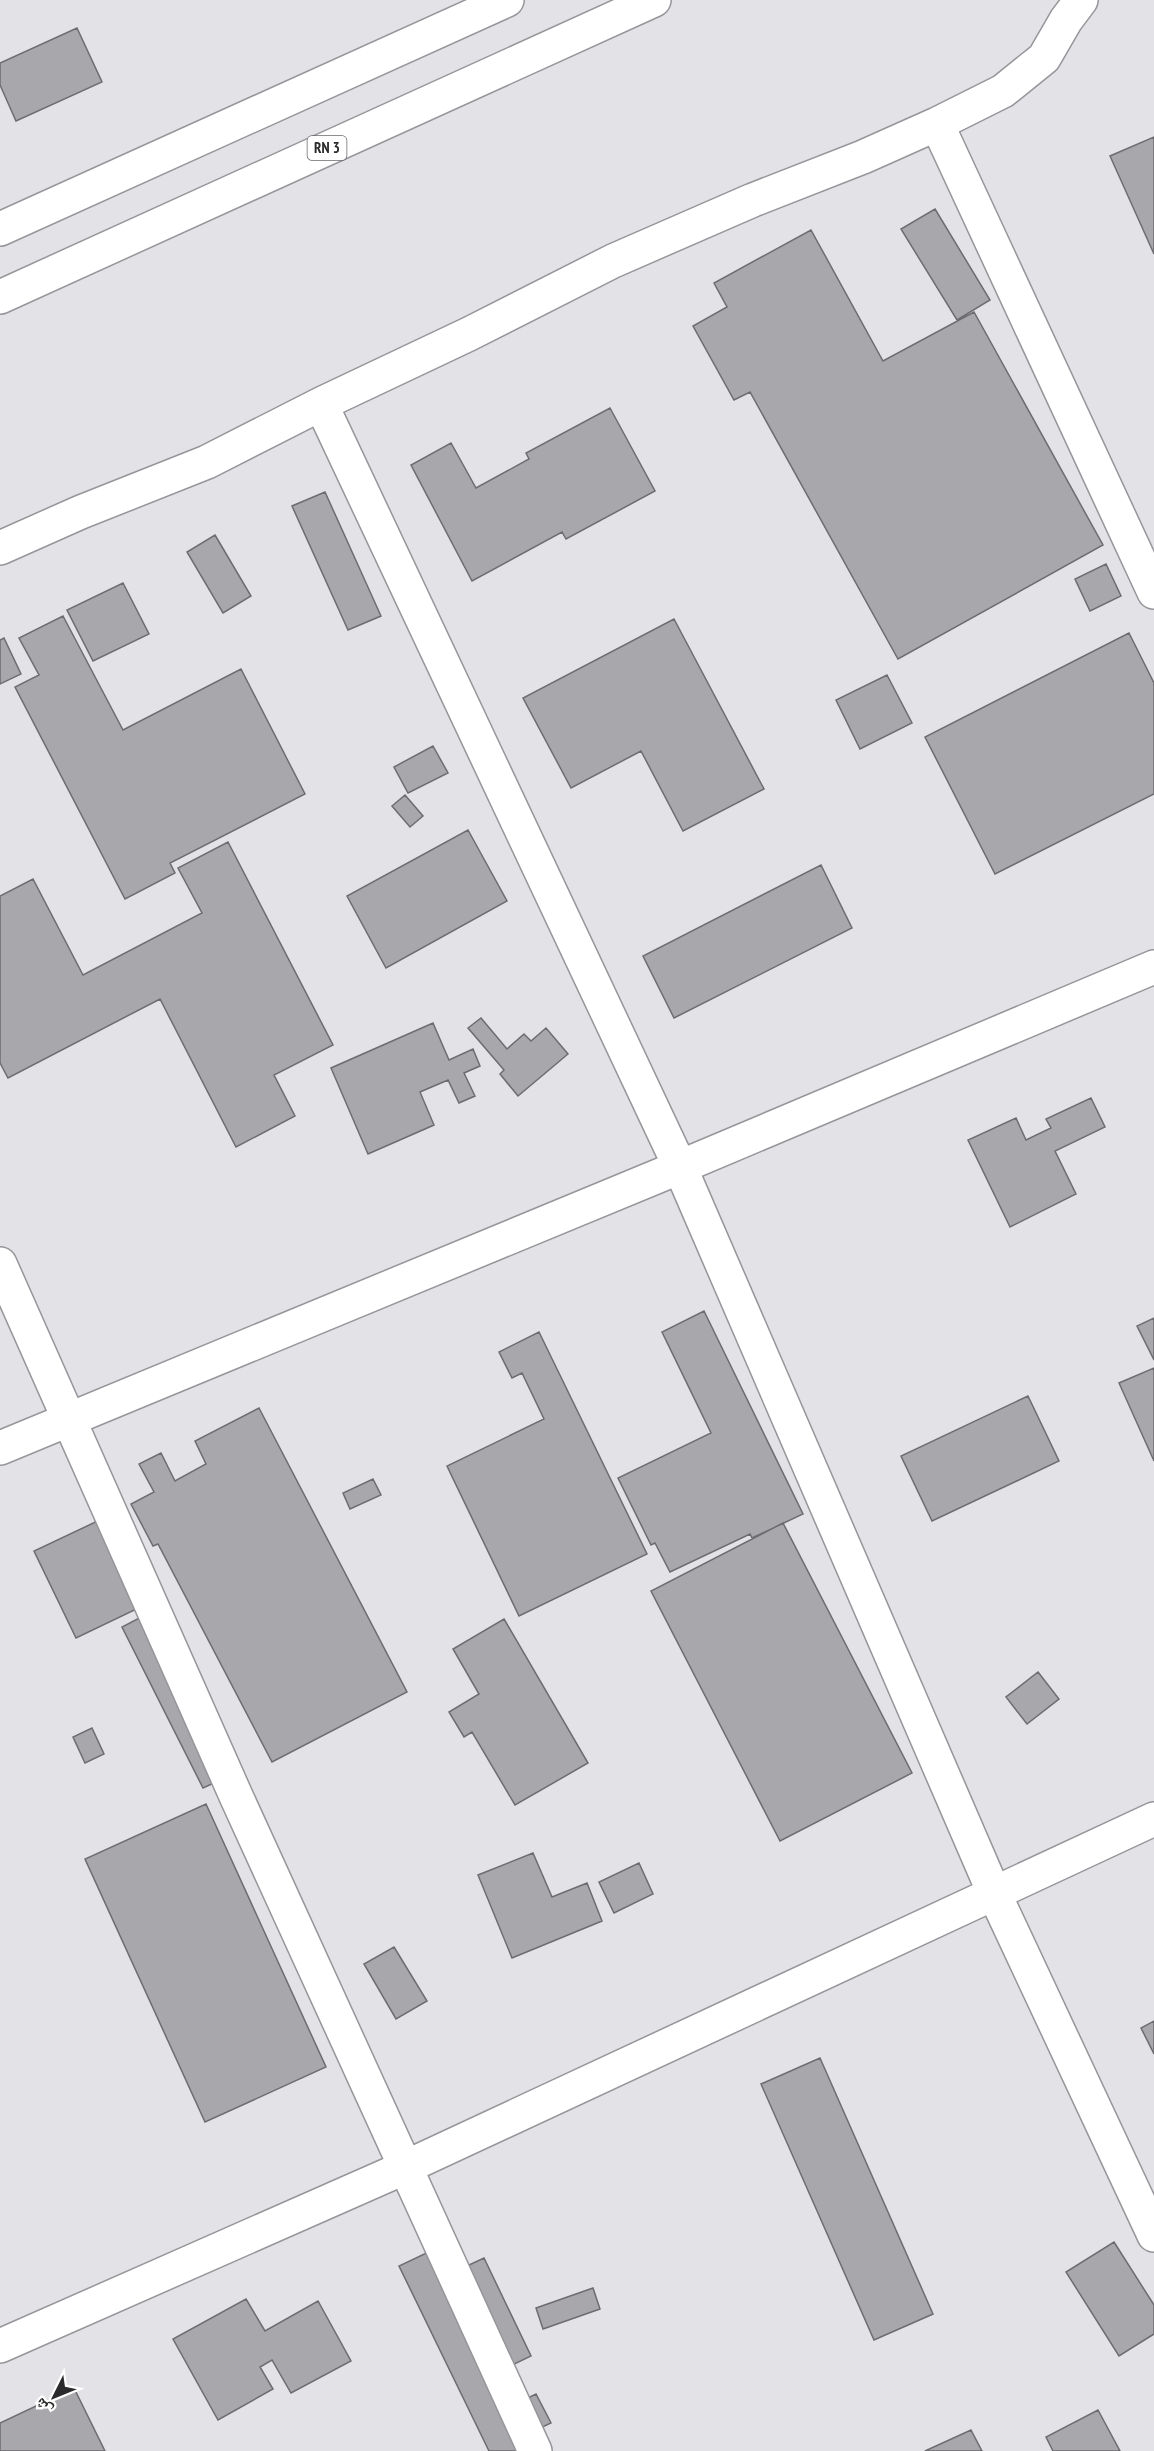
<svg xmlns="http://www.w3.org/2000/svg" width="1154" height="2451" font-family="'PT Sans Narrow','Noto Naskh Arabic',sans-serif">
  <rect width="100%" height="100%" fill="#e3e2e6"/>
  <path fill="#a8a7ab" stroke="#6d6c70" stroke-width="1.5" d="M77,28L102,82L16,121L0,85V63Z
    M1154,137V254L1110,156Z
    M935,209L990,300L957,320L901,229Z
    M811,230L883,361L974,312L1103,545L898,659L750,392L734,400L693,326L727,307L714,283Z
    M610,408L655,491L566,539L562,532L472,581L411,465L451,443L476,488L529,459L526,453Z
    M325,492L381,616L348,630L292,506Z
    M215,535L251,596L223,613L187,552Z
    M1106,564L1121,596L1090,611L1075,579Z
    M123,583L149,634L93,661L67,610Z
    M63,616L123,730L241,669L305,794L170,863L175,873L125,899L15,687L39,675L19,638Z
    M674,619L764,789L683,831L641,751L571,788L523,698Z
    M1129,633L1154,683V794L995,874L925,737Z
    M4,638L21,674L0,684V640Z
    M887,675L912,723L860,749L836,700Z
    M433,746L448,773L408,793L394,767Z
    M405,795L423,816L410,827L392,806Z
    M468,830L507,901L386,968L347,896Z
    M228,842L333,1045L274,1075L295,1116L236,1147L160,999L8,1078L0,1063V896L33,879L83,975L202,913L178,868Z
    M821,865L852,928L674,1018L643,956Z
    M481,1018L507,1049L524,1034L531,1041L546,1028L568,1054L518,1096L500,1074L504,1070L468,1028Z
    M433,1023L449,1060L473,1049L480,1066L464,1073L475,1096L459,1103L448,1080L420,1092L434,1125L368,1154L331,1068Z
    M1091,1098L1105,1127L1055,1151L1076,1194L1010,1227L968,1140L1016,1118L1026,1140L1051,1128L1046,1119Z
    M704,1311L803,1514L752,1538L750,1534L670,1572L655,1543L651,1545L618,1478L711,1433L662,1332Z
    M1154,1318V1360L1137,1326Z
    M539,1332L647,1554L519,1616L447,1466L544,1419L522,1373L512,1378L499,1352Z
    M1154,1368V1461L1119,1383Z
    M1028,1396L1059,1461L932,1521L901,1456Z
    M259,1408L407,1692L272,1762L158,1544L153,1546L131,1504L154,1492L139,1464L161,1453L175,1481L206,1464L195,1441Z
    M373,1479L381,1495L350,1509L343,1493Z
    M104,1518L145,1605L76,1638L34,1551Z
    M783,1523L912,1773L780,1841L651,1591Z
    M145,1615L227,1777L203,1788L122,1627Z
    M504,1619L588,1763L515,1805L472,1732L464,1737L449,1712L479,1694L453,1649Z
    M1038,1672L1059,1699L1027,1724L1006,1697Z
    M92,1728L104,1754L85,1763L73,1737Z
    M206,1804L326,2067L205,2122L85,1859Z
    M533,1853L552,1897L587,1883L602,1921L512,1958L478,1875Z
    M639,1863L653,1894L614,1913L599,1882Z
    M394,1947L427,2001L396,2019L364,1964Z
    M1154,2021V2054L1141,2028Z
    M820,2058L933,2314L874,2340L761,2084Z
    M1114,2242L1154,2305V2334L1119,2356L1066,2272Z
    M439,2247L452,2273L484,2258L531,2356L508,2367L524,2400L536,2394L551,2423L538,2429L549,2451H489L399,2266Z
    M593,2288L600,2309L543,2329L536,2308Z
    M246,2299L265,2331L318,2301L351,2361L291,2393L272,2360L260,2367L273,2389L218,2420L173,2339Z
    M74,2388L105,2451H0V2423Z
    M1098,2410L1120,2451H1053L1046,2437Z
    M971,2430L982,2451H925Z"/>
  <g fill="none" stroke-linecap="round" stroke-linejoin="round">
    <defs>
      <path id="minor" d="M937,124L1154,592
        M321,404L680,1167L994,1893L1154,2235
        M0,548L81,512L207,462L321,404L469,334L613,261L753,200L863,157L937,124L1003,91L1044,58L1066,20L1081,0
        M0,1264L236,1796L535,2451
        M0,1448L680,1167L1154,967
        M0,2346L406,2167L1154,1819"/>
      <path id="highway" d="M0,229L507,0
        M0,297L654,0"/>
    </defs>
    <use href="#minor" stroke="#969599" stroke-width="36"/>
    <use href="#highway" stroke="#969599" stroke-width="36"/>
    <use href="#minor" stroke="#fff" stroke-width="33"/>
    <use href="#highway" stroke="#fff" stroke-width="33"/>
  </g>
  <g text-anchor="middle" stroke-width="4.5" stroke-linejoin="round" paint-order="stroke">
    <rect fill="#fff" stroke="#6a696b" stroke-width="1.5" x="307.5" y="136" width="39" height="24" rx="4.5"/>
    <g font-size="15" font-weight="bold" fill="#2a292b">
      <text x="327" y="153">RN 3</text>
    </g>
  </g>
  <g transform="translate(54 2397) rotate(227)" stroke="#ffffff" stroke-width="4.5" paint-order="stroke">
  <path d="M0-4.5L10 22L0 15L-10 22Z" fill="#2a292b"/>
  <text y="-9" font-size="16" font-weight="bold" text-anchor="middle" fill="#2a292b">ش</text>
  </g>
</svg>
